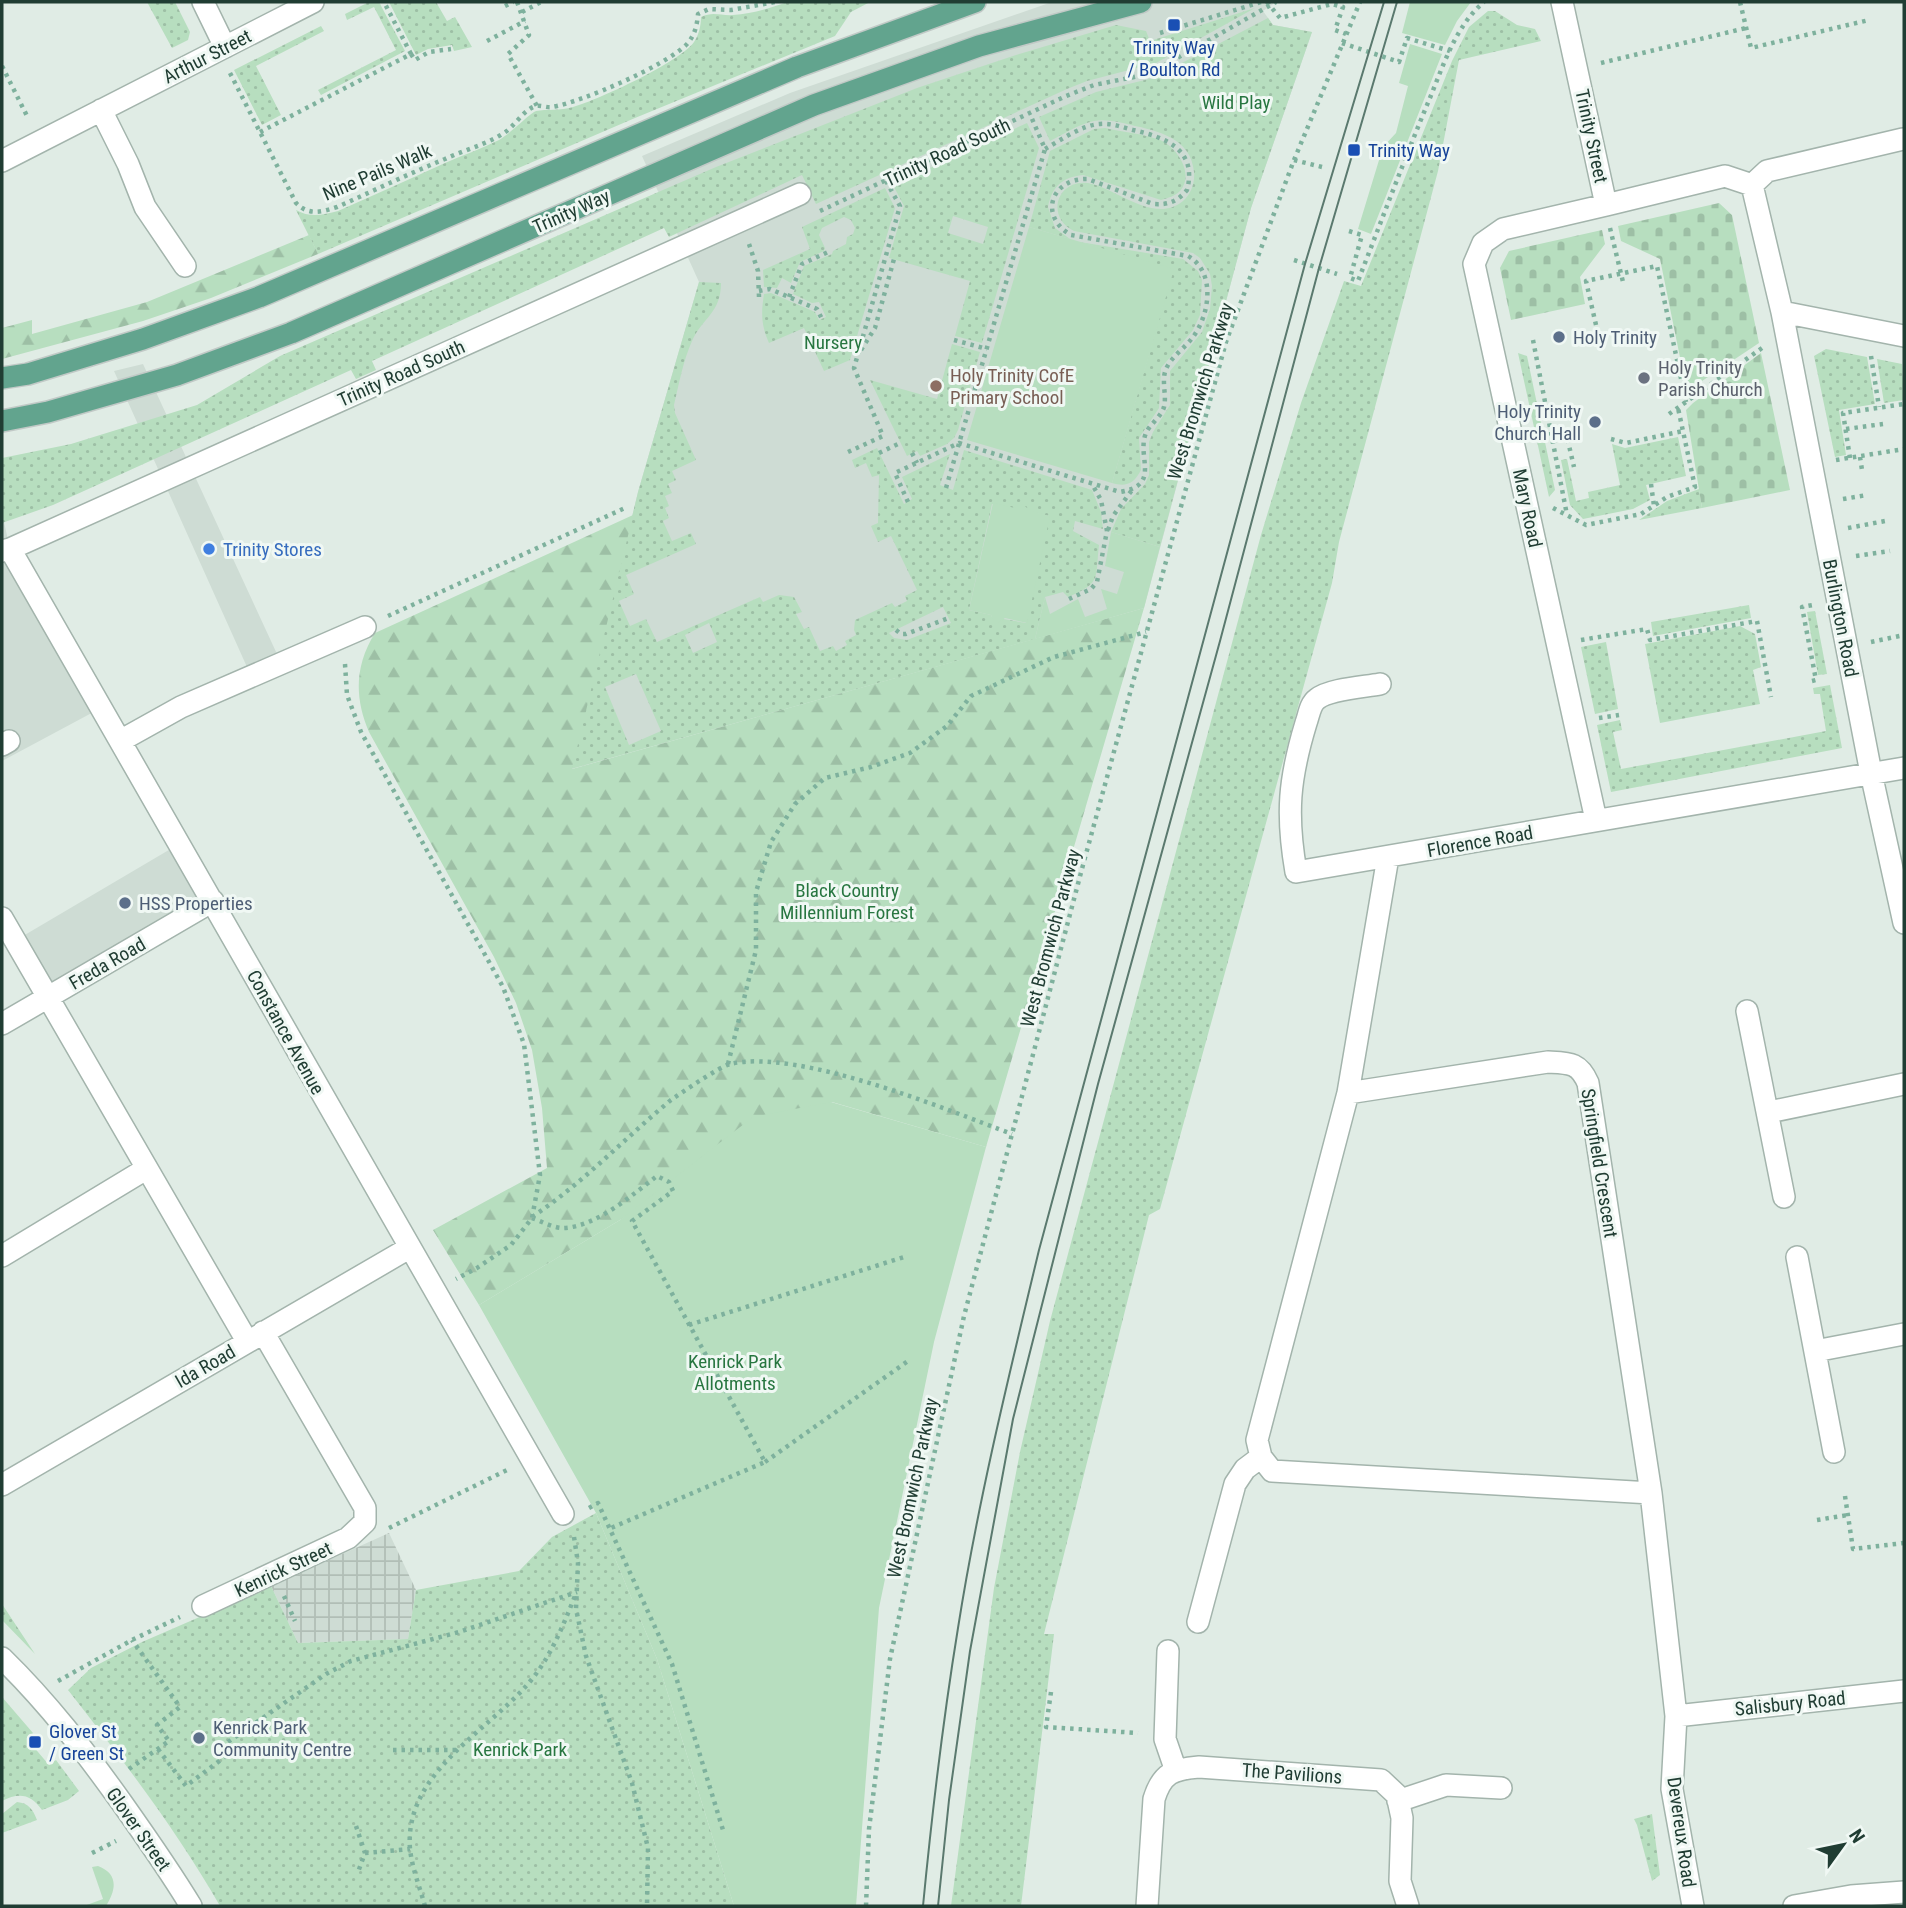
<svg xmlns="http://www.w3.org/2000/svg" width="1906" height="1908" font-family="'Roboto Condensed',sans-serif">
  <defs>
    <pattern id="industrial-grid" width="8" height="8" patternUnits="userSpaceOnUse" patternTransform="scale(1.75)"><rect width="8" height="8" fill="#cedcd4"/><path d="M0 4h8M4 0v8" fill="none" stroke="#b1beb6"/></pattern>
    <pattern id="grass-dots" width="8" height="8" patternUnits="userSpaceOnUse" patternTransform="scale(1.75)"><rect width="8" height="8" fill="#b7debf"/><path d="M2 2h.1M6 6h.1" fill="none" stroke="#9dbfa5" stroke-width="1.8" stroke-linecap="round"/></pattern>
    <pattern id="forest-firs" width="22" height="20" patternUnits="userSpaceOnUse" patternTransform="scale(1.75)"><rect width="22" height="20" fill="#b7debf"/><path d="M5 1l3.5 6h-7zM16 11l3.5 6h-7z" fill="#9dbfa5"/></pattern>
    <pattern id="cemetery-stones" width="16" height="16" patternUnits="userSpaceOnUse" patternTransform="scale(1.75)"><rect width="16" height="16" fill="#b7debf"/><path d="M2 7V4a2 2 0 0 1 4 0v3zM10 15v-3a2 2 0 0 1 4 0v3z" fill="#9dbfa5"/></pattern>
  </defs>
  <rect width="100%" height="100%" fill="#e0ece5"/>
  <path fill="#cedcd4" d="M1052,2H1276L1263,11L1273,25L1312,32L1251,208L1144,608L571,769L638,492L699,282L642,156L790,93Z
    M143,364L277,654L247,667L114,371Z
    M2,513L10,549L101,708L2,761Z
    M179,844L213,901L56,993L23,936Z"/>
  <path fill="url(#industrial-grid)" d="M389,1533L416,1590L408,1639L298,1643L271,1586Z"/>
  <path fill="url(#grass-dots)" fill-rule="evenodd" d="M147,2H175L190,32L188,40L172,48Z
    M369,2H379L405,51L321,95L318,90L396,50L374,7L347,20L345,14Z
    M389,2H436L447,21L455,17L472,47L454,51L452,45L428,49L416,55Z
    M787,2H870L851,12L835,36L635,118L318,254L296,210C310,218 323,215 338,211C374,195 410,179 445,163C463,155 481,149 499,140C510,134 530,113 536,111C546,109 560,111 573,107C598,100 680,62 694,42C699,35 701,25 701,17C713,11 721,16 733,15C752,14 770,8 787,2Z
    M1255,8L1156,63L1087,81L1067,89L816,204L802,175L669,237L664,228L372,361L376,370L356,379L351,370L53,505L2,523V458L71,444L197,405L280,356L716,167L917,88L1016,55L1116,25L1146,31L1150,41Z
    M1488,11H1495L1517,25L1535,29L1541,41L1459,60L1438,171L1339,542L1332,583L1160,1209L1149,1215L1044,1634H1054L1021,1906H951L994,1588L1020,1452L1050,1321L1261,535L1301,403L1343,284L1344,281L1361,286L1452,61L1469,27Z
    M1268,18L1273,25L1312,32L1251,208L1160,547L1111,532L1121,509L1145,484L1149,475V442L1153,432L1170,405V371L1202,332L1210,309L1212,286L1210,274L1200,258L1193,253L1074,231C1045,217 1057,179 1088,183C1117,188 1154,225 1183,201C1191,194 1195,183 1194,172C1191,138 1158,131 1131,125C1119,122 1107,119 1094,121C1079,124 1064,134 1050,141L1039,117L1096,92L1153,78Z
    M321,26L324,31L256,66L281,115L262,125L234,70Z
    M1027,123L1039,148L982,343L955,336L970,281L889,258L904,206L893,185ZM953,216L988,227L983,244L948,233Z
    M1105,128C1123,132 1144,134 1160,140C1177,147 1195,174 1180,191C1175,196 1168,198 1161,200L1083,175C1062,177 1052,187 1048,207L1055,228L1070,239L1029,227L1050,151L1094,129Z
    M885,188L895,208L850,360L824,371L804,328L769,343C761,325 761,313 764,294L771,293L815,312L819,320L826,317L819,302L812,303L793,294L804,266L832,254L833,251L846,244L847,237L853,234L855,228L851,220L844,217L822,228L819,235L825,248L824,251L800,262L791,283L782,278L777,288L764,287L763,270L810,249L802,227Z
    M1080,242L1183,259L1198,271L1202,280L1200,315L1193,330L1161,368L1159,408L1139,438L1141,470C1134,484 1126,487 1112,483L1173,270Z
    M699,282L721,283C721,313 703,317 692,341C683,361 679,384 674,405L675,413L696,460L672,471L676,480L668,484L672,493L665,496L669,506L665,508L669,518L663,521L672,541L691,533L696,544L626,575L634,594L619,601L630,626L646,619L657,642L760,597L763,602L779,595L794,597L802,612L796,614L804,629L809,627L820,651L833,646L836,651L847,645L845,641L856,635L854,630L855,620L892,603L895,607L907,601L905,596L917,590L891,536L878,542L871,526L878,523L879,475L872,477L866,463L855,468L852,460L877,448L904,504L912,499L902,477L950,454L940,485L953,490L964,450L1092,490L1101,512L1103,529L1075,521L1073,531L1099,545C1095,579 1102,583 1068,597L1063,592L1045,597L1035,639L571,769L638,492ZM992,504L1049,516L1026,623L992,617L991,615L969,610ZM943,607L951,623L907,640L894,638L889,633ZM709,623L717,642L693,653L685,635ZM636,674L661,731L629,745L605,687Z
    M952,344L980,352L958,430L954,438L947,444L920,456L917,451L907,456L870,380L937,399Z
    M1826,349L1867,357L1875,404L1839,410L1846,455L1835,457L1814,356Z
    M1518,353L1527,356L1555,490L1549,497Z
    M1877,359L1902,364L1904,400L1884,403Z
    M1678,437L1686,476L1646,485L1650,500L1633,509L1583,519L1570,505L1561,460L1567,459L1576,501L1589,498L1588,492L1620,485L1612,444L1625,448Z
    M1699,489L1702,508L1639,520L1667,501Z
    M1749,605L1751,618L1653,636L1651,622Z
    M1815,611L1827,674L1818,675L1807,612Z
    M1740,626L1755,634L1761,667L1753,670L1760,704L1660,723L1645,644Z
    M1606,642L1618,709L1595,714L1581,647Z
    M1830,685L1842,748L1611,792L1597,725L1620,720L1622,730L1613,732L1621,769L1826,731L1820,694H1814L1813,688Z
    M596,1513L657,1659L734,1906H220C176,1829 122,1759 68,1690L91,1668L142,1642L271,1586L298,1643L408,1639L416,1590L519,1571L552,1537Z
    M2,1604L35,1654L2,1620Z
    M2,1697L33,1733L27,1739L49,1765L56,1760L79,1791L68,1800L42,1810C31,1794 19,1792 2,1801Z
    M17,1802C29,1803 33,1810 37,1820L2,1833V1814Z
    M1652,1814L1660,1875L1652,1881L1637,1825L1634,1819Z"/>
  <path fill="url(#forest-firs)" d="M309,235L318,254L211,298L143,321L2,359V328L32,320V334L147,302Z
    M633,515L572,769L1144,608L986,1147L832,1102L620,1220L479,1305L433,1230L547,1168L542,1108L532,1050L516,1003L494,957L369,732C354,697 355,665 375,633Z"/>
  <path fill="url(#cemetery-stones)" d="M1719,203L1732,215L1759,343L1696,385L1690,383L1684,377L1660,259L1621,241L1618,226Z
    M1602,230L1605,244L1580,277L1585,304L1511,320L1500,268L1509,251Z
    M1761,353L1790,490L1702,508L1686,410L1693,403Z"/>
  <path fill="#b7debf" d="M1410,2H1471L1457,21L1445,45L1402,33Z
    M1410,44L1442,54L1371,234L1358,229L1383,147L1396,133L1408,86L1399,83Z
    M1029,227L1174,269L1112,483L967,440Z
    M993,503L1015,508L1023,504L1030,511L1050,516L1027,623L1005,618L998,623L994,621L991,615L969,610Z
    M1111,532L1160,547L1144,608L1035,639L1045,597L1050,614L1078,599L1085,617L1107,609L1101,589L1117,594L1124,572L1105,566Z
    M831,1102L986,1147L934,1342L879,1608L856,1906H734L657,1659L596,1513L479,1305L620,1220L753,1117Z
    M98,1866C119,1874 116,1890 106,1906H84L103,1899L92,1867Z"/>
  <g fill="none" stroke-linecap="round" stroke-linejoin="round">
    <defs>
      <path id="minor" d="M203,2L225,47
        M1562,2L1606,205L1725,176L1752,185L1782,312L1904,336
        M101,110L128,164L145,207L185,266
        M2,161L313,2
        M1752,185L1767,171L1903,139
        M1782,312L1871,773L1904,923
        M10,549L563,1514
        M2,551L10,549L800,194
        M1380,684C1364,687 1329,689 1317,699C1310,704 1309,715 1306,723C1289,779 1286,814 1296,872L1904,768
        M120,741L181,707L365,627
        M2,745L9,741
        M1596,820L1474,264L1483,243L1503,229L1606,205
        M1388,857L1348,1093L1257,1440L1261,1457L1272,1471L1651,1493
        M2,918L247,1341
        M1747,1011L1784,1197
        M2,1024L213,901
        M1348,1093L1548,1062C1569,1063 1579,1062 1588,1083L1651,1493L1676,1716L1672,1789L1693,1906
        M1769,1112L1904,1084
        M2,1256L146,1169
        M1797,1257L1834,1452
        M1815,1351L1904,1334
        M2,1485L409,1248
        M203,1606L348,1538L365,1522V1508L263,1332
        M1198,1622L1235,1484L1245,1469L1261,1457
        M1168,1651L1165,1739L1176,1771
        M2,1658C49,1704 84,1750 122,1803C146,1837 170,1871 191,1906
        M1676,1716L1904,1691
        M1398,1801L1446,1785L1501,1788
        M1147,1906L1154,1799C1162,1773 1173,1769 1199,1767L1381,1780L1397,1795L1402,1818L1400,1881L1408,1906
        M1794,1906L1851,1896L1904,1892"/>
      <path id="major" d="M2,378L28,374L143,339L259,297L797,67L975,2
        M2,421L48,412L177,375L291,333L814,105L979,46L1141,2"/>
    </defs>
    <use href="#minor" stroke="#a3b4ac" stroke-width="24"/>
    <use href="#major" stroke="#c1c9c6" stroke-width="24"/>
    <path stroke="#7eb19d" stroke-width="4.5" stroke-dasharray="3.5 5" stroke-linecap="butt" d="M517,2L529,35L508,54L537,106
      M1267,2L1280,18L1332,4L1343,7L1335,30L1346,34
      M1740,2L1751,48L1869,20
      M505,6L513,2
      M522,12L541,2
      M1160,33L1261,2
      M487,41L525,21
      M1342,43L1399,62L1407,38L1450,51
      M411,54L415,60L429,52L451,49
      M1601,63L1746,28
      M2,66L28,118
      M230,73L296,203C309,216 321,212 337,207C373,191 408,174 445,159C464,150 485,145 504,133C515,126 524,109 536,106C541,105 547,108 552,107C582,102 667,65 687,44C695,35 697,25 698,14L709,9L731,10L775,2
      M260,132L411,54L384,2
      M1294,160L1322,167
      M820,211L1066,96L1094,85L1149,74L1276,2
      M1610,228L1623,282
      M1349,231L1362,235L1350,278L1358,281C1381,222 1403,163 1427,105C1442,70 1454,27 1484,2
      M749,244L758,271L759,297
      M1294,260L1337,274
      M759,291L770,289L817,309L822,319
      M789,297L802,264L828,252L830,249
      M1596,325L1586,281L1657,266L1686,402
      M954,340L987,349
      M1533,340L1567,515
      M861,350L875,328L894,259
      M1871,356L1879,407
      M1669,414L1762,348
      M1846,429L1883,424
      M1611,439L1626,443L1683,431
      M1553,441L1567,437L1574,467
      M848,452L883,436L854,368L900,206L886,181
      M879,453L900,443
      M912,453L917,463
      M1860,457L1862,470
      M1850,458L1843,413L1904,404
      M1836,460L1904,449
      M1651,484L1654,506
      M946,488L1045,149L1030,114
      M1843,499L1867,495
      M908,502L895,473L959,443L1120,492C1162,485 1136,457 1146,433C1150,424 1161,417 1164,407C1167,395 1161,381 1166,369C1171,357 1185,348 1193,337C1210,314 1216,272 1188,256L1071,235C1038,216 1051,178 1088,179L1153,204C1168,205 1177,202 1187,190C1198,149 1164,137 1133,130C1122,127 1111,123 1100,124C1082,125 1061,140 1045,149
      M1553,508L1586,525L1641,514L1667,497L1695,487L1678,408
      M1848,528L1885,521
      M1108,530L1113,516L1132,490
      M1856,556L1890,551
      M1069,599L1091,589L1097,582L1107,531L1101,500L1092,484
      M388,616L625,508
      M896,630L901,634H906L949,618
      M1581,640L1647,629L1650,640L1757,621L1771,697
      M1871,642L1904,635
      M345,664L347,695L361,732L503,987L524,1044L540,1175L532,1218L511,1245L477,1268L456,1279
      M1812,681L1816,680L1802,607L1813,605
      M1599,718L1619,715
      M728,1064L756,950V892L771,842L795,804L825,778L871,767L910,753L947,726L971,696L1054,657L1146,632
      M532,1217C583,1183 624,1139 671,1100C681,1093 719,1067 730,1064C798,1048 945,1109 1012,1134
      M532,1218C541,1221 553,1228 563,1228C596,1227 632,1195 657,1176L669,1182L673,1191L632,1221L765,1462L611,1528
      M689,1325L904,1257
      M765,1462L908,1361
      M1845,1496L1853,1549L1904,1543
      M589,1508L598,1503L672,1664L723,1830
      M1817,1520L1848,1515
      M389,1528L507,1470
      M574,1537L578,1563L576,1609L586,1656L632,1783L648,1848L647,1906
      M284,1596L295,1621
      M58,1681L132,1640L180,1617
      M1051,1692L1046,1727L1138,1733
      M228,1742L326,1674L351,1661L459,1632L577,1592
      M158,1749L186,1786L230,1753
      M393,1750H457
      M129,1769L169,1741L157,1725L180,1707L132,1640
      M356,1826L365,1853L358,1872
      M92,1853L116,1841
      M365,1853L410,1849
      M425,1906C420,1888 412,1868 410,1849C404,1774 484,1734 527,1685C550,1659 562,1628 575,1596
      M866,1906L869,1829L890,1659L964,1316L1083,865L1226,342L1294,160L1360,2"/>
    <use href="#minor" stroke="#fff" stroke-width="21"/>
    <use href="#major" stroke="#62a48e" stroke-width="21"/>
    <path stroke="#5a796e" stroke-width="2" d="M923,1906C932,1813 943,1720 958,1628C978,1501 1009,1375 1039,1250L1305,264L1384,2
      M938,1906L949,1800L970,1651L1013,1419L1098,1084L1220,641L1319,268L1397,2"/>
  </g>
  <g fill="#1a4fb4" stroke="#f0f8f4" stroke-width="2.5">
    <rect x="1167" y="18" width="14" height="14" rx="3.5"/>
    <rect x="1347" y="143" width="14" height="14" rx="3.5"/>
    <rect x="28" y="1735" width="14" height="14" rx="3.5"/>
  </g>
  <g fill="#5c6f8a" stroke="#f0f8f4" stroke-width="2.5">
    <circle cx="1559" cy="337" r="7"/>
    <circle cx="1595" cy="422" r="7"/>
    <circle cx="125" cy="903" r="7"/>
    <circle cx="199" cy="1738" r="7"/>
  </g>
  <circle fill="#6b7280" stroke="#f0f8f4" stroke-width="2.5" cx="1644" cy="378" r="7"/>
  <circle fill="#8d6e63" stroke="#f0f8f4" stroke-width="2.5" cx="936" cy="386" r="7"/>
  <circle fill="#3f7fe0" stroke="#f0f8f4" stroke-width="2.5" cx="209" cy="549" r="7"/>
  <g text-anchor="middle" stroke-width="6" stroke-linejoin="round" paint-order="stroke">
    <g font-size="19" fill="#164399" stroke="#f0f8f4" text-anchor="start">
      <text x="1174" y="54" text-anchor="middle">Trinity Way<tspan x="1174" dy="22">/ Boulton Rd</tspan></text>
      <text x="1368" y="157">Trinity Way</text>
      <text x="49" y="1738">Glover St<tspan x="49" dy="22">/ Green St</tspan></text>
    </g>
    <g font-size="19" fill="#203d33" stroke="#f0f8f4">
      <text transform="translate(207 56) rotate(-27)" y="7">Arthur Street</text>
      <text transform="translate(1592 136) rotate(78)" y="7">Trinity Street</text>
      <text transform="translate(947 152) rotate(-25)" y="7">Trinity Road South</text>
      <text transform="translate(377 172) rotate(-23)" y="7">Nine Pails Walk</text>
      <text transform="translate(571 211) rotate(-24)" y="7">Trinity Way</text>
      <text transform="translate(401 373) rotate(-24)" y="7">Trinity Road South</text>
      <text transform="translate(1200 391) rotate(-73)" y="7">West Bromwich Parkway</text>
      <text transform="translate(1528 508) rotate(78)" y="7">Mary Road</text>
      <text transform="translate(1841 618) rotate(79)" y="7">Burlington Road</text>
      <text transform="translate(1480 841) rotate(-10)" y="7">Florence Road</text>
      <text transform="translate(1050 938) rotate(-75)" y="7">West Bromwich Parkway</text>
      <text transform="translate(107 963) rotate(-30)" y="7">Freda Road</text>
      <text transform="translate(286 1032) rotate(61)" y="7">Constance Avenue</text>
      <text transform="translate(1600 1163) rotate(81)" y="7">Springfield Crescent</text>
      <text transform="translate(205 1366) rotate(-30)" y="7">Ida Road</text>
      <text transform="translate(912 1488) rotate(-78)" y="7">West Bromwich Parkway</text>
      <text transform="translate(283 1569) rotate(-25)" y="7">Kenrick Street</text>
      <text transform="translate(1790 1703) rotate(-6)" y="7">Salisbury Road</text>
      <text transform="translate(1292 1773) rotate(4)" y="7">The Pavilions</text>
      <text transform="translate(139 1829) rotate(55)" y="7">Glover Street</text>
      <text transform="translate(1682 1832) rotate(82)" y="7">Devereux Road</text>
    </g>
    <g font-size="19" fill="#277640" stroke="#f0f8f4">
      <text x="1236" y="109">Wild Play</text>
      <text x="833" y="349">Nursery</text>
      <text x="847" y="897">Black Country<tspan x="847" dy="22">Millennium Forest</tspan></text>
      <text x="735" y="1368">Kenrick Park<tspan x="735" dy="22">Allotments</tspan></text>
      <text x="520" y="1756">Kenrick Park</text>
    </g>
    <g font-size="19" fill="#4e5e75" stroke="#f0f8f4" text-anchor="start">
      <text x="1573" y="344">Holy Trinity</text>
      <text x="1581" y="418" text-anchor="end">Holy Trinity<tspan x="1581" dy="22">Church Hall</tspan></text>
      <text x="139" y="910">HSS Properties</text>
      <text x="213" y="1734">Kenrick Park<tspan x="213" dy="22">Community Centre</tspan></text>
    </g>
    <g font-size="19" fill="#5b616d" stroke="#f0f8f4" text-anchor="start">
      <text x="1658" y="374">Holy Trinity<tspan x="1658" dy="22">Parish Church</tspan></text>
    </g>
    <g font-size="19" fill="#785e54" stroke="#f0f8f4" text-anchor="start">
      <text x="950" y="382">Holy Trinity CofE<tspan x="950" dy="22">Primary School</tspan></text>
    </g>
    <g font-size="19" fill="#366cbe" stroke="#f0f8f4" text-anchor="start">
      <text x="223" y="556">Trinity Stores</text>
    </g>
  </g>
  <rect width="1906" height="1908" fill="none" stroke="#203d33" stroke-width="7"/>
  <g transform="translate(1843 1845) rotate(57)" stroke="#f0f8f4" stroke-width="5" paint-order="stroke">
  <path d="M0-5L12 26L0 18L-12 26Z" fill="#203d33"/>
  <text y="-10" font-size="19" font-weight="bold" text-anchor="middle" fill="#203d33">N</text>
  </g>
</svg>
